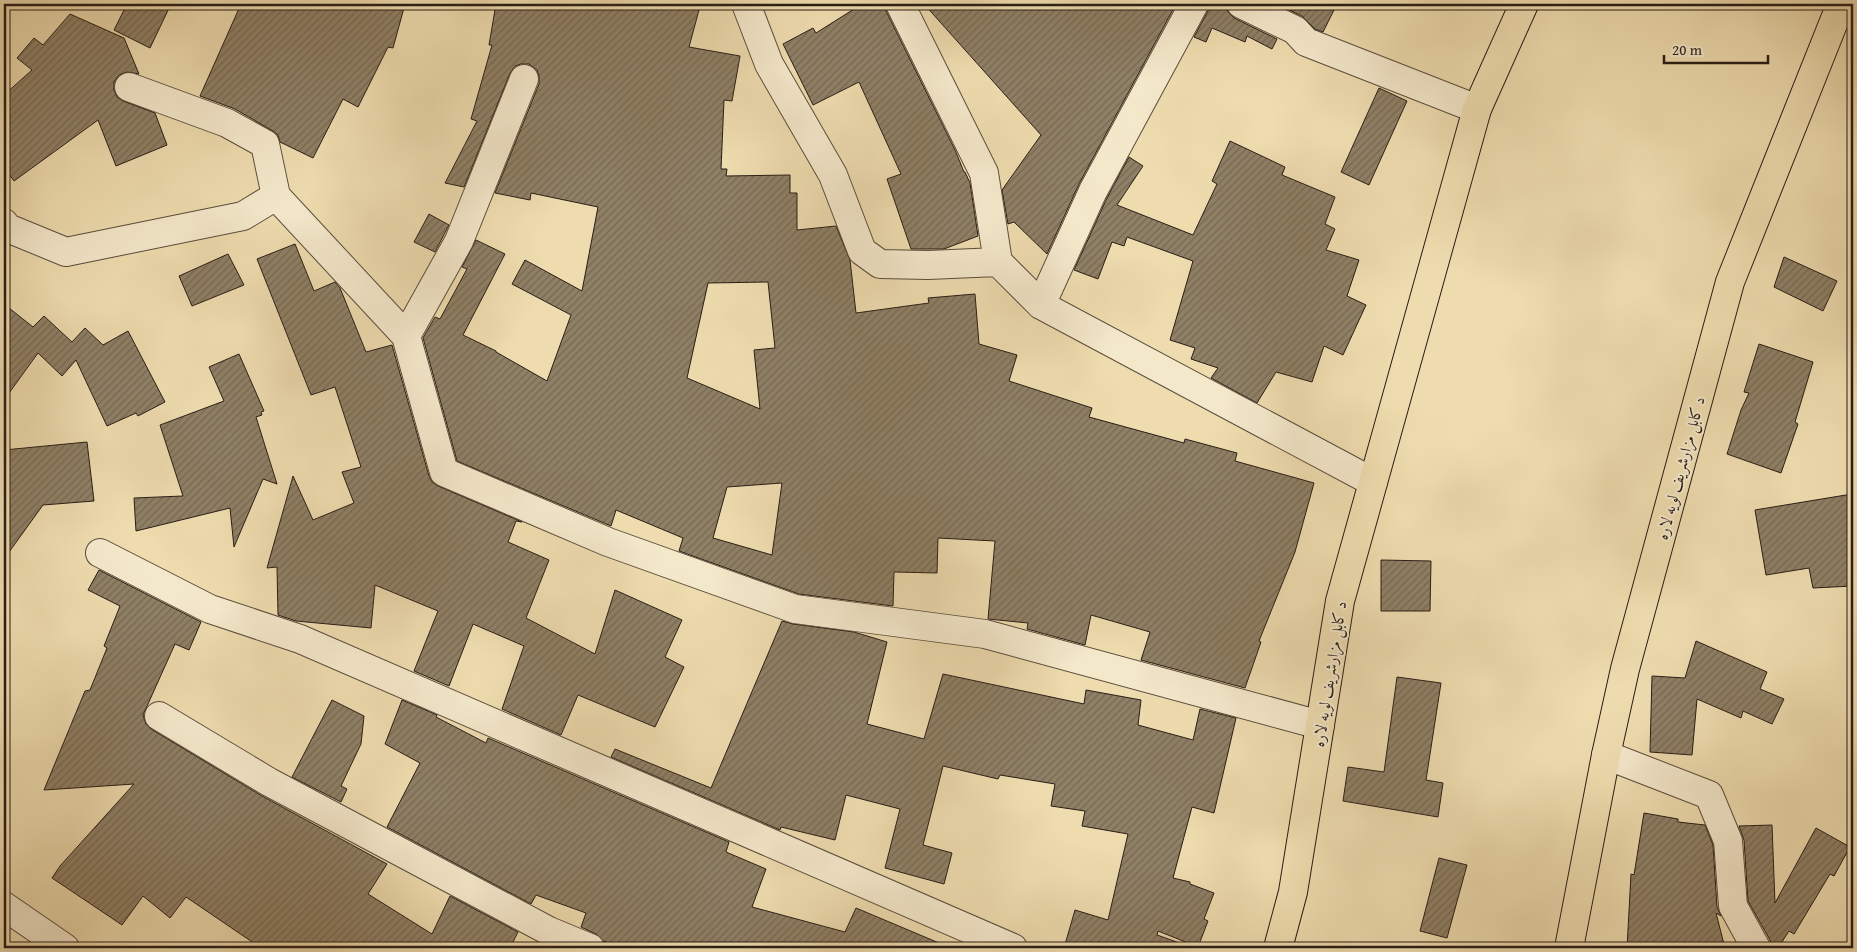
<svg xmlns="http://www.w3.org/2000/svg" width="1857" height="952" font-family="'Gentium Book Plus',Amiri,serif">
  <defs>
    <pattern id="building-hatch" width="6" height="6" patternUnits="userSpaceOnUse" patternTransform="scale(1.25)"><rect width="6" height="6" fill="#8f8066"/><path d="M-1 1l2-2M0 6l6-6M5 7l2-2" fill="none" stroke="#756853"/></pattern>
  </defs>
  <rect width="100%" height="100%" fill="#eedcaf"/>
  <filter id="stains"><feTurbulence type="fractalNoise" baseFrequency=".004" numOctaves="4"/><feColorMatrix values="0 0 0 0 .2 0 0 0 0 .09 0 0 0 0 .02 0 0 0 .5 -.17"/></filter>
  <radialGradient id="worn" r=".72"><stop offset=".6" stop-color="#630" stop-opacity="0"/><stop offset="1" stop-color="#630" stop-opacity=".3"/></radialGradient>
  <path fill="url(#building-hatch)" stroke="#291d16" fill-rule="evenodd" d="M127,4H171L150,48L114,30Z
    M241,4H405L393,48L388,47L358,107L343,99L313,158L280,142L278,135L273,131L235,109L200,96Z
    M496,4H676L699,10L689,47L740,56L732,101L724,100L721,169H727L726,176L790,175V193H797V230L836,226L850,260L856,313L929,303L928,298L975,294L979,344L1017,355L1009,381L1092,408L1089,417L1184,443L1185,439L1237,453L1235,461L1314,483L1295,552L1259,641L1261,642L1245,688L1141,660L1150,632L1091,615L1085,645L1027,629L1028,623L988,619L995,541L938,538L937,573L894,572L893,606L799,594L679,551L683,538L616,510L611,526L457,461L423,338L435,317L440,319L467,269L462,267L476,240L505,254L463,335L496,351V352L547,381L571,315L512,284L525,260L582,291L598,207L531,193L530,200L495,193L539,84V76L537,70L529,64H521L515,66L510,73L464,187L445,183L477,121L471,119L492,45H489ZM768,282L775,348L754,350L760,409L687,378L708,283ZM782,483L772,555L713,538L727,487Z
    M862,4H884L886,11L955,150L964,172H965L970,183L978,236L944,249H911L887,179L901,174L859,82L813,105L783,44L813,28L816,33Z
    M924,4H1176L1079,184L1047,254L1014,222L1008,224L1002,190L1041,135Z
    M1210,4H1226L1228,12L1234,18L1277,39L1272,49L1247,36L1245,42L1212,28L1206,42L1194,37L1208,11Z
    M1276,4H1337L1323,32L1315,29L1302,16Z
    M70,14L124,38L139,74L127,72L119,75L114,82V90L117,97L123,101L155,113L167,145L116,166L98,120L14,181L4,167V95L32,70L17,58L34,38L43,45Z
    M1379,88L1407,101L1369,185L1341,172Z
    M1230,141L1285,167L1282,175L1335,197L1325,224L1335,229L1326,250L1359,260L1347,296L1366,305L1343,355L1324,346L1312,382L1276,372L1257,403L1211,378L1218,368L1191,359L1195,348L1170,340L1193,261L1127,237L1124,246L1112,242L1098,279L1074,270L1107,198L1129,157L1143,166L1117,205L1193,235L1217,184L1212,181Z
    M429,214L449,225L435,252L414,242Z
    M295,244L314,291L335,282L340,288L366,352L392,345L429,476L432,482L438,486L522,522L516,521L508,542L549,560L526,618L595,654L615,590L682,620L665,657L684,667L655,727L578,695L561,735L502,709L524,646L473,624L449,686L414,671L438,611L375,585L371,628L296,621L278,615L277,567L267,568L293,476L313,520L354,503L342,472L361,467L335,387L311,395L257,259Z
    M228,254L244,285L192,306L179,276Z
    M1784,257L1837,281L1823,311L1774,287Z
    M4,304L33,327L44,316L72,342L85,328L103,345L128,331L165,402L138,416L136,413L107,426L76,360L62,376L38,353L4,400Z
    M1759,344L1813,362L1795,422L1798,424L1781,473L1727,454L1741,410L1749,393L1744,392Z
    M239,354L264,411L261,412L262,415L256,417L277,484L263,479L234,547L230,508L136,531L134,498L183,496L160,425L224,401L209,367Z
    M87,442L94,501L43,505L4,559V450Z
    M1852,494L1848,552L1853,555V586L1813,588L1809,568L1766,575L1755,510Z
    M1381,560L1431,561L1430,611H1381Z
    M99,570L201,622L189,650L175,644L143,715L146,724L151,729L262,796L387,864L368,894L432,934L450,896L518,932L510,948H261L186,897L170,918L143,896L122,925L52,878L60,866L134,784L44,790L85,691L90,690L107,648L104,646L120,606L88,590Z
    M782,621L793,624L854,632L887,642L867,724L924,739L943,674L1084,704L1086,690L1141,700L1138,725L1193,740L1200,709L1236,718L1214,813L1192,807L1173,878L1190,882V884L1214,893L1204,919L1208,921L1198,947L1158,931L1157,935L1177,942L1176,948H1064L1075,910L1108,920L1128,834L1082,826L1085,811L1051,806L1055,784L1000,775L998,779L943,766L923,845L952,853L944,884L885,868L900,809L846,795L835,840L781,827L780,830L611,757L615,749L711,788Z
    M1696,641L1767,672L1760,689L1784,699L1772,724L1743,711L1741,718L1697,699L1692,755L1650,752L1652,676L1685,678Z
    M1397,677L1441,683L1426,780L1443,783L1438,817L1343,801L1348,767L1384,772Z
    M332,700L364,716L361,744L341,786L347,789L341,802L292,777Z
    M402,700L437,715L436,717L486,743L488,738L729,842L726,852L766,869L752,907L845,932L856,908L951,948H624L603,941L596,934L581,927L586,913L536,895L531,904L387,827L420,763L385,744Z
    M1644,813L1678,819V822L1705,825L1713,845L1717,907L1721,916L1716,913L1725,948H1627L1631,874L1634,875Z
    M1772,825L1775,903L1816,828L1850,847L1834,876L1830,874L1794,934L1789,931L1778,948H1772L1770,940L1748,901L1744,840L1739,826Z
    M1439,858L1467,865L1447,938L1420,931Z"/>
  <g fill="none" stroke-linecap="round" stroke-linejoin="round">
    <defs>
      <path id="street" d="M746,4L769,64L833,175L862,251L880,264L928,265L998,262
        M900,4L984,173L998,262L1041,305L1373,482
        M1241,4L1295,30L1306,42L1477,109
        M129,87L227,123L265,144L276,196L406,336L444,472L608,542L795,609L985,634L1320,725
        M4,223L5,227L66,252L243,216L276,196
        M1041,305L1093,191L1194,4
        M406,336L459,241L524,79
        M100,553L210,609L300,639L1013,948
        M159,716L269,782L549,931L590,948
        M1606,755L1709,795L1728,841L1733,906L1756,948
        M4,906L65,948"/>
      <path id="highway" d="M1278,948L1293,892L1340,601L1477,109L1524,4
        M1569,948L1606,755L1625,669L1730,282L1841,4"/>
    </defs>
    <use href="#street" stroke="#5a4d3c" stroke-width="30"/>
    <use href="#highway" stroke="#291d16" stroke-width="30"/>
    <use href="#street" stroke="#f4e8cb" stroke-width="28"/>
    <use href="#highway" stroke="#eedcaf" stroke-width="28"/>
  </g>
  <g text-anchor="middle" stroke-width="4" stroke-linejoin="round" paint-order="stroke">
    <g font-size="16" fill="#291d16" stroke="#f4e8cb">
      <text transform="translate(1680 468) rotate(-75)" y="6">د کابل مزارشریف لویه لاره</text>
      <text transform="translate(1329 674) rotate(-81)" y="6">د کابل مزارشریف لویه لاره</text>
    </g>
  </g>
  <rect width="1857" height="952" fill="none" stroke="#eedcaf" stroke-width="20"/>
  <rect x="5" y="5" width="1847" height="942" fill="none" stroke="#291d16" stroke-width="2.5"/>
  <rect x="10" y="10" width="1837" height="932" fill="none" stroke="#291d16"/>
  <path d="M1664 55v8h104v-8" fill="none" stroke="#291d16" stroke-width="2.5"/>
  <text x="1672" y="55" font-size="15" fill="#291d16" stroke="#f4e8cb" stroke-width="4" paint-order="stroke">20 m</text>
  <rect width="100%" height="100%" filter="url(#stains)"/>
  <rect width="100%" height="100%" fill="url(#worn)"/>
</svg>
